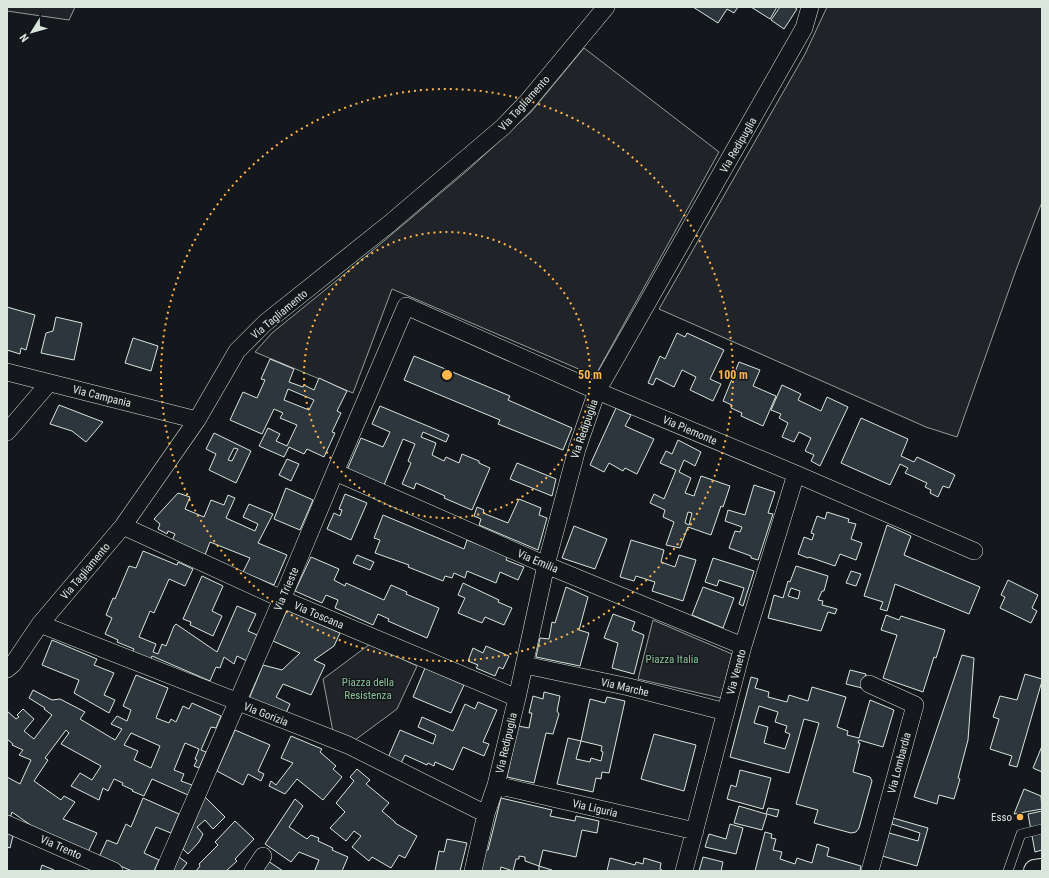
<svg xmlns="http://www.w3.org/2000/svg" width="1049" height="878" font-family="'Roboto Condensed',sans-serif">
  <rect width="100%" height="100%" fill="#14181c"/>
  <path fill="#202428" stroke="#939e99" d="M7,7H75L69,20L7,11Z
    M827,7H1042V202L1016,270L957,437L926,427L659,309L805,54Z
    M584,48L719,152L595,376L392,289L353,393L255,352L272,333L352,268L469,169L531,112Z
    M653,620L732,654L721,698L638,679Z
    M370,644L417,666L397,709L351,743L334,737L323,679Z"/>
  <path fill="#2c363c" stroke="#d8e6dc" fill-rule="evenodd" d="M693,7H738L734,13L727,9L718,23Z
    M751,7H777L770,19Z
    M780,7H794L797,9L784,29L771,20Z
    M7,307L35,315L26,350L21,348L20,354L7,350Z
    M56,317L82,323L74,360L41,353L46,333L53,331Z
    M677,333L685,337L687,333L724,350L710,379L721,384L713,401L690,390L696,377L682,370L674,387L656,378L653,385L648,383L660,356L665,359Z
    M133,338L158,346L151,371L125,363Z
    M414,356L510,396L508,400L572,428L563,450L498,424L500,420L404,380Z
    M270,359L294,369L289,382L303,387L304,385L314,390L319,378L347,391L337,411L341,413L332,432L335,433L324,457L307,449L304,454L289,447L284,457L259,446L268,428L280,434L276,441L287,446L297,425L280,418L283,413L274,409L262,434L230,420L243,392L257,398L265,380L261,379ZM288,389L314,400L309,410L284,400Z
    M739,362L760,370L753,386L776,396L763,426L741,416L742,413L731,408L732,405L723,401Z
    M782,385L801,394L798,400L821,411L827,397L848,407L820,466L811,461L814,455L805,451L811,438L799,432L794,442L782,437L788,423L779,418L781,414L771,410Z
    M59,405L103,422L86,442L72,431L50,424Z
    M380,406L449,435L446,442L423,432L421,437L436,443L432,455L444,461L446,457L459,463L462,454L479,461V463L490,468L472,510L444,498L445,496L416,483L414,489L402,484L411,463L408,461L415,444L403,439L384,485L347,470L361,438L383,447L390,432L372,424Z
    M616,408L631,415L625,426L654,439L637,474L625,468L623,471L609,463L604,472L590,465Z
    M861,418L908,439L901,456L914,462L917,457L955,475L949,488L943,486L938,497L930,493L931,490L925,487L927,483L905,473L908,468L900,464L890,485L841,463Z
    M214,433L251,451L236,483L209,470L216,454L206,449ZM234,448L238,449L232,461L228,460Z
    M678,440L701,452L695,466L684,460L679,472L691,478L685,493L694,496L701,476L730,486L723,507L721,506L711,535L688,527L680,548L666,545L674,522L663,517L665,510L650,503L654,494L664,499L676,470L660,463L666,451L672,454ZM688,512L692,513L689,525L685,523Z
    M287,459L299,464L291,481L279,475Z
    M517,463L556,479L552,496L510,479Z
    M754,485L775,492L768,513L773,514L758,560L751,558V556L729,548L735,531L740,532L742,527L725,521L728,510L745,515Z
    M286,488L313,500L300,530L274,519Z
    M178,493L190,497L185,509L204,517L211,500L224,505L228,495L235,498L226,518L255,531L258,524L243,517L249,504L273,514L258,543L287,555L274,585L243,572L250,558L210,542L205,555L172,541L175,534L168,531L167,534L158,529L160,524L154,519Z
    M345,494L367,503L351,540L327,529L334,513L340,516L342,510L339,509Z
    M519,499L541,508L539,515L547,518L538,550L479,525L481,519L474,516L477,507L484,510L483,513L508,523Z
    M827,512L849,519L848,522L856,524L851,539L862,543L856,560L840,554L835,566L809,557L808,558L798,554L804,537L812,540L814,534L811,533L817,516L825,519Z
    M383,515L464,549L467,540L508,556L506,560L524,567L518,580L500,572L496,583L467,571L465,578L454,573L452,578L445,576L443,581L408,567L409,565L375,553L380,540L374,538Z
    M887,525L911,536L904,555L980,587L969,614L895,584L887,611L880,609L883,602L864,596Z
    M574,526L607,539L595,569L562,558Z
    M631,540L664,550L661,562L675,567L679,555L696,560L683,601L652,591L655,582L636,576L634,581L620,577Z
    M143,551L177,565L178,562L193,569L185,586L169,579L154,613L150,611L139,637L156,644L153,652L158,654L162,644L166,646L174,626L176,624L217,652L237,606L256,614L248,631L257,635L247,661L237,656L234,664L224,657L220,668L216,667L210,681L152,656L150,661L131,654L134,649L117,642L118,640L105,634L112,618L106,615L113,598L115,599L129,566L136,568Z
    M357,555L374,562L370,570L353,563Z
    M311,557L339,569L334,580L345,586L346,583L384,600L391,585L407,592L406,594L439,608L427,638L388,621L389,619L378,614L373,625L335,608L338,600L326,595L322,603L295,591Z
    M713,558L754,571L743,606L739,604L744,588L719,580L717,586L705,582Z
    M796,566L828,576L824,591H822L818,600L823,601L822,605L837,609L835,614L828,612L821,631L768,618L774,595L783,598L788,581L790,582ZM791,588L800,591L798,599L788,596Z
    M851,571L861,574L856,586L846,583Z
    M202,576L223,586L212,611L222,616L213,636L190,625L191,622L183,619Z
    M1008,580L1038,595L1032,608L1037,611L1031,623L1000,608L1005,597L1001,595Z
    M463,583L499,600L498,602L512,608L504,625L485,617L482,623L458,613L465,598L458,595Z
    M566,587L588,597L579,630L589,633L580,666L536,657L540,638L549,639L552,622L555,623Z
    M703,587L734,598L723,628L692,615Z
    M287,610L340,633L334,646L314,660L325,665L311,695L283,684L276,697L290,704L285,715L249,699L263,665L282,670L300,653L273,641Z
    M613,614L635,622L632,630L644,635L634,674L612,668L618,643L604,638Z
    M886,615L899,620L901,616L945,630L936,658L934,657L923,692L883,678L897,635L881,630Z
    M52,640L97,659L94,665L114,673L104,695L115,700L109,713L74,693L79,680L42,665Z
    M486,646L509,656L503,669L499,667L495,676L476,668L478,665L468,661L473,648L483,653Z
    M962,655L974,658L968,740L958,778L960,779L954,799L939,795L937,804L914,797Z
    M425,668L464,685L451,713L413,697Z
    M850,670L866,674L862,688L846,684Z
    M1025,674L1042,679V681L1017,767L1009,765L1012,756L990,749L999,719L993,717L1000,696L1017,700Z
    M136,675L168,688L156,718L169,723L171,719L176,722L183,706L189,709L192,703L221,716L216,728L211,727L201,750L206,752L199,768L194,766L197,760L195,759L199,749L185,743L174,770L184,774L181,781L192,785L188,795L152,779L144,796L132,791L133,790L122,785L123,783L114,779L108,791L103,788L99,800L71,786L80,773L92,780L101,766L61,744L69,733L66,730L45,758L48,760L34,781L61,800L64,796L75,802L63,819L97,833L88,852L39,831L12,812L10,818L7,817V777L20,784L31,760L19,755L23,750L12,745L13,744L7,739V711L16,719L19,717L17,715L23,709L34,719L24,731L34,739L52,715L44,709L45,708L29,698L33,690L52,700L60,699L85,712L80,719L115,740L122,729L111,724L117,716L127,721L131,710L123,706ZM131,733L160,746L151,768L134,760L138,751L124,745Z
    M751,677L758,679L755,688L769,692L768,697L787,702L789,695L808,701L812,687L846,697L837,727L848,731L847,735L859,738L870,700L894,710L883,747L859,740L858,743H860L853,772L870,777L872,781L859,828L856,832L851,833L814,823L818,810L796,804L819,723L804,719L789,773L730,757ZM759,706L778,712L775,722L787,726L785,732L790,734L785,749L764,743L768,727L754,723Z
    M544,692L560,696L557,711L559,714L553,734L546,733L534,783L507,777L518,726L529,728L532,713H529L533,696L543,699Z
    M607,697L625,701L609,773L602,772L601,779L596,778L593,792L557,784L568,738L581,741L590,699L605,703ZM581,741L602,746L601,751L603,752L601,761L591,758L590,762L576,759Z
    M478,702L497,710L483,742L489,744L484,756L463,747L453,770L435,762L434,766L428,763L427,765L405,755L400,765L387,760L400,730L433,744L436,735L418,727L422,717L453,731L465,704L475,709Z
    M235,730L270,745L258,771L264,774L261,781L248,774L243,785L217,771Z
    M654,734L696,745L684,791L641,779Z
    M291,736L322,749L320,752L336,766L333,769L342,777L323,800L297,779L285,794L269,786L271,781L276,785L293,763L281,758Z
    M1042,746V772L1033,768Z
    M357,769L370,780L366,784L389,803L382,811L395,822V823L417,836L405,858L399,855L391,868L372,857L369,861L352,847L361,836L354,831L346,841L330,828L345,812L336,803L354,781L350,777Z
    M740,770L771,778L763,809L727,799L731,785L736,787Z
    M1024,789L1041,796L1042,809L1014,814Z
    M205,797L225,817L213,829L205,820L197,827L203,834L199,842L188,854L183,849Z
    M143,798L179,814L171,833L156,827L144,853L159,860L154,871H132L99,857L107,840L117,844L126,824L131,827Z
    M501,798L552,810L550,816L575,821L576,816L599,821L597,833L582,830L576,857L543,850L539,866L525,861V857L519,856V859H516L513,871L501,867L500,871H481L486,849L488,850Z
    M295,799L303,806L289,827L307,839L311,835L319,838L318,841L333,848L332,850L348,857L342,871H317L315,870L319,860L299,852L291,862L265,844Z
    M739,806L766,814L768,808L779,810L777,817L767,814L762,830L734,823Z
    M1042,811V850L1035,852L1028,814Z
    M893,818L928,828L917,866L882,856L889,833L918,841L920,833L892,824Z
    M235,821L254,839L235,859L237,861L226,871H196L200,866L199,864L218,845L215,842Z
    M730,824L743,828L736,854L705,847L709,834L726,839Z
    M765,832L772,834L771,838L776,839L773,850L782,852L780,859L795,864L797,858L812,863L817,844L829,848L827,856L861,866L860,871H755Z
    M7,833L13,836L10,848L7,847Z
    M447,839L467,843L460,871H435L439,851L444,852Z
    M179,857L187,863L181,871H173Z
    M703,857L723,862L721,871H699Z
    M610,858L635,865L636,862L643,864L644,858L661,863L660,869L662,870V871H607Z
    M268,861L283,871H261Z
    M42,865L54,870V871H40Z
    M539,866L552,870V871H539Z"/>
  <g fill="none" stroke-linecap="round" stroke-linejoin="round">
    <defs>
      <path id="lane" d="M1008,871L1021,834L1042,829"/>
      <path id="street" d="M7,372L197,420
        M7,432L49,383
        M335,472L546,565L743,646
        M123,526L282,599L517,698
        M40,624L348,745L486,814
        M525,665L629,687L726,712
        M7,669L13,664L40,624L123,526L197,420L237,351L265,323L389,224L503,127L528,101L606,7
        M869,684L915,705L870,871
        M496,785L695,831
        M7,824L114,871
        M164,871L282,599L335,472L406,306L597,391L796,474L974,551
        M253,871L263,856
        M473,871L486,814L496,785L517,698L546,565L577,449L597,391L804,28L810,7
        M684,871L743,646L796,474"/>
      <path id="secondary" d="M1035,871L1042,870"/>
    </defs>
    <use href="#lane" stroke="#d8e6dc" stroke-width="10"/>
    <use href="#street" stroke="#d8e6dc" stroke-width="18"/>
    <use href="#secondary" stroke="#d8e6dc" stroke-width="24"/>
    <use href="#lane" stroke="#14181c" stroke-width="9"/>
    <use href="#street" stroke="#14181c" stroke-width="17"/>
    <use href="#secondary" stroke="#14181c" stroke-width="22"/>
  </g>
  <g fill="none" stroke="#ffb74d" stroke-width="2" stroke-dasharray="2 4">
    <circle cx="447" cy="375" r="143"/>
    <circle cx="447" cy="375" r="286"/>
  </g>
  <circle fill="#ffb74d" stroke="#14181c" stroke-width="1.5" cx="1020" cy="817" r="4"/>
  <g text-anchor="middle" stroke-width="3" stroke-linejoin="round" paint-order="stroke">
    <g font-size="11" fill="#d8e6dc" stroke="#14181c">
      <text transform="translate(524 103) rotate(-48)" y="4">Via Tagliamento</text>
      <text transform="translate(738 145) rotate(-60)" y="4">Via Redipuglia</text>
      <text transform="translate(279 314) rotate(-40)" y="4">Via Tagliamento</text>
      <text transform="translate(102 396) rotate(14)" y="4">Via Campania</text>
      <text transform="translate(584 429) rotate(-71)" y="4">Via Redipuglia</text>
      <text transform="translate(690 430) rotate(23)" y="4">Via Piemonte</text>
      <text transform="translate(538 561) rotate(23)" y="4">Via Emilia</text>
      <text transform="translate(85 571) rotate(-50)" y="4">Via Tagliamento</text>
      <text transform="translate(286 589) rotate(-67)" y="4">Via Trieste</text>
      <text transform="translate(319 615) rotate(23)" y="4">Via Toscana</text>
      <text transform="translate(736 672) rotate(-75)" y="4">Via Veneto</text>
      <text transform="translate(625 687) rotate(13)" y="4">Via Marche</text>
      <text transform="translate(266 714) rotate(21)" y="4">Via Gorizia</text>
      <text transform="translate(506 743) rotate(-77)" y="4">Via Redipuglia</text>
      <text transform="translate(899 763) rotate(-75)" y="4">Via Lombardia</text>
      <text transform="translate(595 808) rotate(13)" y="4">Via Liguria</text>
      <text transform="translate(61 847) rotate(24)" y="4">Via Trento</text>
    </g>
    <g font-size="11" fill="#8ac095" stroke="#14181c">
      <text x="672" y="663">Piazza Italia</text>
      <text x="368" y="686">Piazza della<tspan x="368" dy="13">Resistenza</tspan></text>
    </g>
    <g font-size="11" fill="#d8e6dc" stroke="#14181c" text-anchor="end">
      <text x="1012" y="821">Esso</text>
    </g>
  </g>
  <circle cx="447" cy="375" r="6" fill="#ffb74d" stroke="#14181c" stroke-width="2"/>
  <g font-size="12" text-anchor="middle" font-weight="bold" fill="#ffb74d" stroke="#14181c" stroke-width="3" stroke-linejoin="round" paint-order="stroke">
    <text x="590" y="379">50 m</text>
    <text x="733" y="379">100 m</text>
  </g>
  <rect width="1049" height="878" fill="none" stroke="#d8e6dc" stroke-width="16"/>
  <g transform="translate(32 32) rotate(233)" stroke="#14181c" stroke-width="3" paint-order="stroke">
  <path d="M0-3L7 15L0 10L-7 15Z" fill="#d8e6dc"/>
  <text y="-6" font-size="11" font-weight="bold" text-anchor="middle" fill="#d8e6dc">N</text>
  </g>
</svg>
